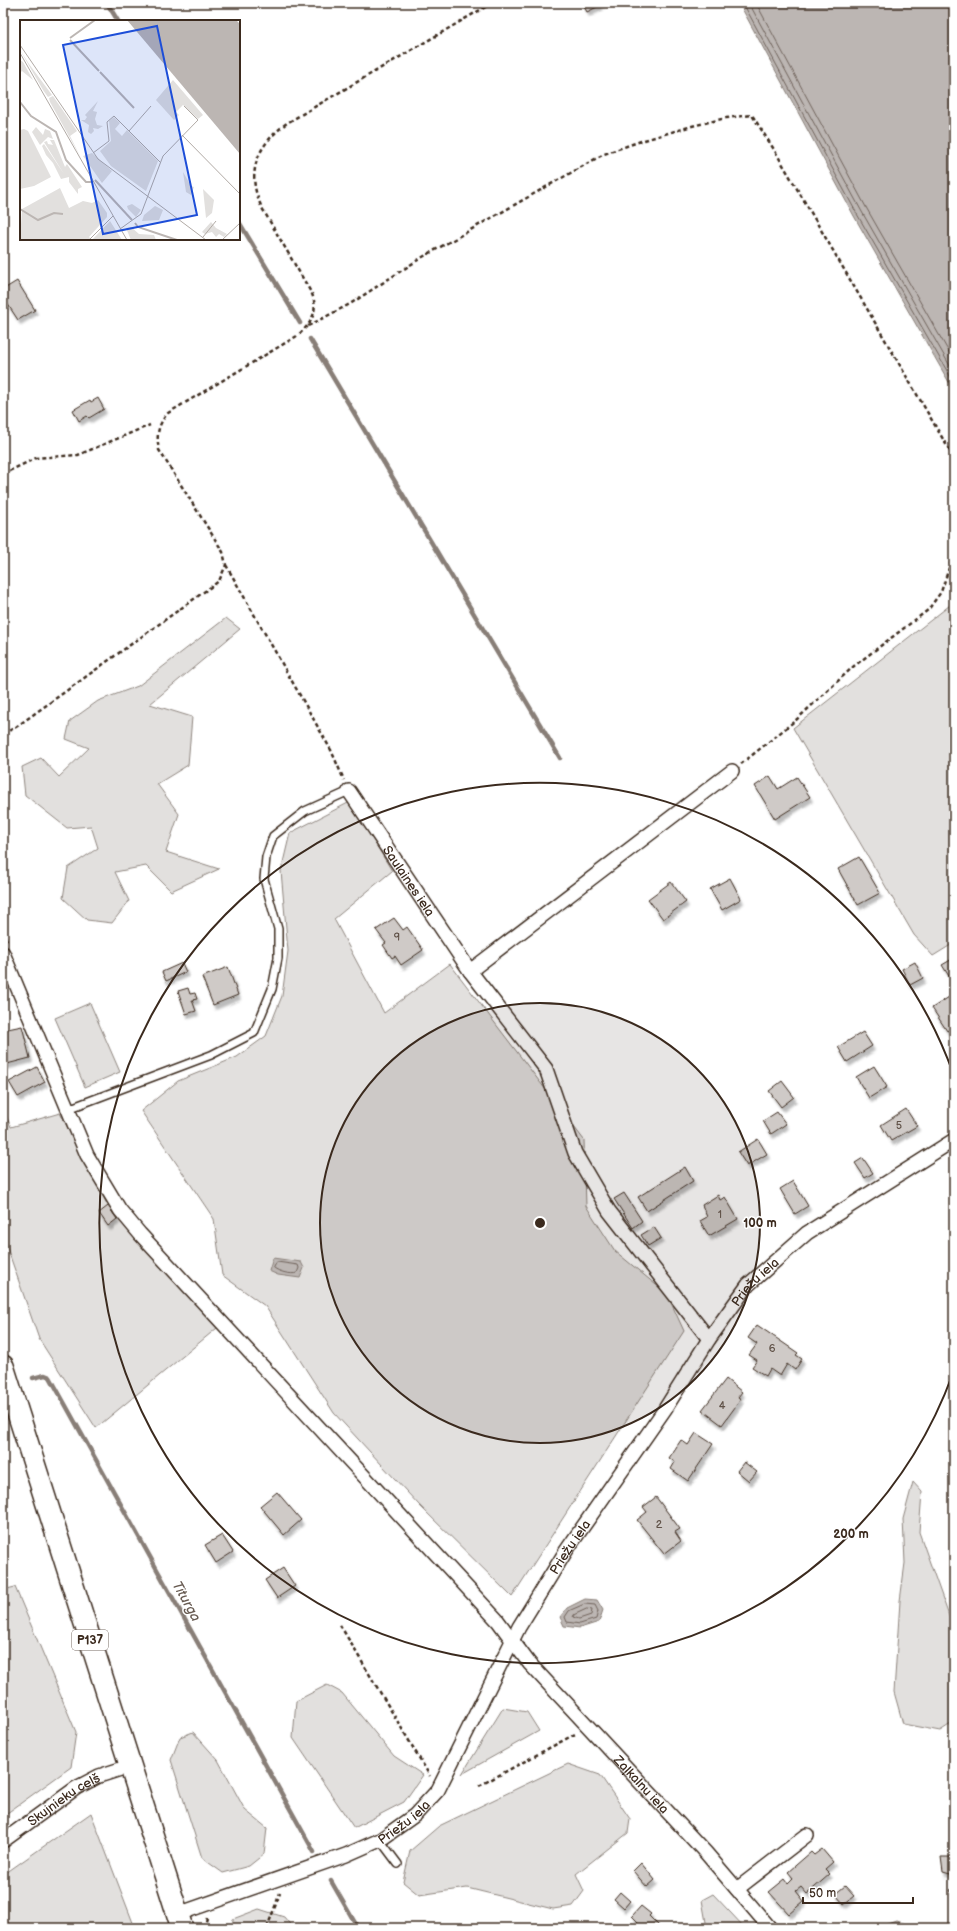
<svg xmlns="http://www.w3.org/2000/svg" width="957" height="1931" font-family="'Balsamiq Sans',sans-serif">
  <defs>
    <filter id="shadow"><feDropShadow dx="2.5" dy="4.5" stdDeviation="1" flood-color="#0004"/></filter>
  </defs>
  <rect width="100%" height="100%" fill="#fff"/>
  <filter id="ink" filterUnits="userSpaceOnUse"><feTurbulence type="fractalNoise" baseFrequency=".025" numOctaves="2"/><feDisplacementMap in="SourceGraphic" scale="8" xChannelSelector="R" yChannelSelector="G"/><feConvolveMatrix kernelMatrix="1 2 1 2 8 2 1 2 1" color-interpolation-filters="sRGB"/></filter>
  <g filter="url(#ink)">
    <path fill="#e2e0de" stroke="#8e857e" d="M954,602V943L933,956L914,935L793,728Z
      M226,618L240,629L150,704L192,717L188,765L157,784L179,814L166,852L219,869L171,891L146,866L115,872L129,901L112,923L87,920L63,898L68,868L98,848L91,826L67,828L25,795L22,767L41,758L59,777L89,748L66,739L70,721L98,701L138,686Z
      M350,802L392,871L334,919L384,1013L450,964L584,1140L586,1206L615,1251L667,1294L684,1331L512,1597L419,1505L334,1413L265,1306L222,1275L214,1219L141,1111L178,1081L237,1057L266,1036L282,996L288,951L281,871L290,833Z
      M90,1003L120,1072L85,1087L55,1018Z
      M4,1111L11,1127L60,1113L108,1206L217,1328L96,1428L39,1339L3,1236V1112Z
      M913,1482L922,1492L919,1532L954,1630V1722L940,1731L903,1724L894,1692L900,1601L905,1563L903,1519Z
      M15,1587L76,1732L71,1767L3,1816V1590Z
      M327,1685L342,1693L394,1756L423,1775L404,1802L354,1828L293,1738L296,1701Z
      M503,1708L527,1712L539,1731L462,1774Z
      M193,1732L218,1760L245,1810L267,1828L264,1854L249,1866L223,1873L202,1858L171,1760L180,1737Z
      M568,1764L600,1775L630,1819L628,1833L576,1874L584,1891L573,1906L553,1909L467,1888L419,1895L403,1882L410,1851L439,1826Z
      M91,1813L135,1928H3V1875Z
      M713,1894L745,1928H707L702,1900Z
      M259,1909L284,1917L293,1928H232L233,1919Z"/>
    <path fill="#bcb6b3" stroke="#887e77" d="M739,3H954V391L854,216Z
      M273,1258L301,1262L304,1268L300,1278L278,1275L269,1271Z
      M585,1599L597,1600L603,1610L599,1622L580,1628L564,1626L560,1617L567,1608Z
      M896,1921L905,1924L908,1928H876Z"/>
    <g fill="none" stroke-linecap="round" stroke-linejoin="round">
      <path stroke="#6f625a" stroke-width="1" d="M743,3L857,214L954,383
        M749,3L862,212L954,373
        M756,3L867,209L954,361
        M277,1262L298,1265L299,1268L297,1273C291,1275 279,1272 274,1268Z
        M585,1604L595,1605L598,1611L596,1619L580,1624L567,1622L565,1617L569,1611Z
        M587,1609L592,1610L591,1615L579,1619L573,1617L574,1615Z"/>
      <path stroke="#887e77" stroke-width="4.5" d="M107,3L118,21
        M239,222L300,323
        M310,339L560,758
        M33,1378L45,1375L50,1377L314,1852
        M331,1881L358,1928"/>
    </g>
    <path fill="#cfcac7" stroke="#3b2a1e" filter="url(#shadow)" d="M582,3H600L601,5L587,12Z
      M17,281L35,310L18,320L3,297L6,293L4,289Z
      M98,398L104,409L89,418L87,416L79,421L73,410L90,400L91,402Z
      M770,776L778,789L797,777L810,797L775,819L755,786Z
      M859,857L880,893L858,905L838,869Z
      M730,878L741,899L722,910L710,889Z
      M671,882L686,902L663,919L648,899Z
      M394,918L403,930L407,927L423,950L401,965L395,956L392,958L383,945L386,943L376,930Z
      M954,958V980L952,981L942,965Z
      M915,962L923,978L910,985L902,969Z
      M182,963L186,972L166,981L162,972Z
      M228,967L238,995L213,1005L202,977Z
      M188,988L190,994L195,993L197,999L192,1000L196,1011L186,1014L178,991Z
      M949,997L954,1004V1027L947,1031L932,1008Z
      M22,1026L30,1058L3,1065V1030Z
      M863,1032L872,1046L847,1062L838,1047Z
      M874,1066L887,1087L869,1098L856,1077Z
      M37,1067L45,1082L18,1097L9,1082Z
      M782,1081L794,1097L781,1107L769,1091Z
      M906,1109L917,1126L891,1141L881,1125Z
      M777,1112L786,1124L771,1134L763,1121Z
      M758,1139L767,1154L747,1166L738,1152Z
      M863,1158L873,1173L865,1178L855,1163Z
      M685,1167L693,1181L647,1211L638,1197Z
      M793,1181L808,1206L795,1214L780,1189Z
      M624,1193L642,1221L633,1228L614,1199Z
      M718,1195L720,1200L725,1197L738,1219L709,1236L700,1221L707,1217L702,1205Z
      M108,1206L117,1219L108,1226L99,1213Z
      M654,1227L661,1238L648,1246L641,1235Z
      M757,1325L798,1353L796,1355L802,1359L795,1370L787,1364L780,1376L770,1369L766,1376L752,1367L757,1360L749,1355L757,1344L748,1338Z
      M726,1379L742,1392L738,1397L741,1399L722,1425L702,1410Z
      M696,1433L713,1444L688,1481L671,1469L675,1462L669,1458L681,1440L688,1445Z
      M744,1462L757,1472L749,1481L737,1471Z
      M277,1492L301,1520L284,1535L260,1506Z
      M656,1497L680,1529L675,1532L681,1541L664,1554L637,1520L647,1512L643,1507Z
      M222,1535L233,1552L216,1563L205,1545Z
      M283,1568L295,1586L277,1598L265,1580Z
      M822,1849L833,1862L825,1869L830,1874L807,1894L801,1887L796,1891L804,1901L789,1914L769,1892L785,1879L788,1883L793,1878L788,1872L811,1852L814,1855Z
      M941,1857H954V1875L943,1872Z
      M641,1863L655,1880L647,1887L633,1871Z
      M845,1886L854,1896L844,1904L835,1894Z
      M954,1888V1899L950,1890Z
      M620,1892L630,1901L624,1908L614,1899Z
      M641,1906L651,1914L649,1916L661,1928H642L636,1923L638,1922L632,1916Z"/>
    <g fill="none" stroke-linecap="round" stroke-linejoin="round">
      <defs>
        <path id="service" d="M68,1109L211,1055L254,1033L272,989L278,958V929L264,879L266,857L273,836L305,811L349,791
          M380,1840L398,1864"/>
        <g id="minor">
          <path id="s1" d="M349,791L470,971L546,1069L575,1153L609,1211L709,1339"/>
          <path id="s2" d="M3,953L87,1155L120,1210L140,1234L498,1621L529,1663L706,1853L770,1928"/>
          <path d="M470,971L732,771"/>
          <path id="s3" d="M3,1841L76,1788L99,1776L130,1766"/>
          <path d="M737,1889L807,1835"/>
          <path id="s4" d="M178,1914L346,1855L380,1840L415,1815L438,1790L519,1627L566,1551L665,1409L709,1339L748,1285L807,1233L954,1140"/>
        </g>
        <path id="primary" d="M3,1366L182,1928"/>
      </defs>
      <use href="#service" stroke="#3b2a1e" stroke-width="10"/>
      <use href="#minor" stroke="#3b2a1e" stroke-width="16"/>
      <use href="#primary" stroke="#3b2a1e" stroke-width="24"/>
      <path stroke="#3b2a1e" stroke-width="2.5" stroke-dasharray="4 3" stroke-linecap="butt" d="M308,326L350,304L421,258L604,154L641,141L692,126L726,118L752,115L775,151L954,458
        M3,474L36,458L78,455L150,425
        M226,565L331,750L344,780
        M3,734L16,727L219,581L226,565L223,552L159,450C156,435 158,424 168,413L297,336C311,324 319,312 312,294L262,208C245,173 257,145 287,123L492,3
        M741,764L796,720L854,666L928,610L941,592L954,553
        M3,930L7,941
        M340,1625L430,1776
        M479,1786L577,1733
        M204,1928L207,1918
        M267,1928L280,1893"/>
      <use href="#service" stroke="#fff" stroke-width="7"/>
      <use href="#minor" stroke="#fff" stroke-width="13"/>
      <use href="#primary" stroke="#fff" stroke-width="21"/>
    </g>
  </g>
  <circle cx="540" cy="1223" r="220" fill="#3b2a1e" fill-opacity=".12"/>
  <g fill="none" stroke="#3b2a1e" stroke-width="2">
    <circle cx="540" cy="1223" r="220"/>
    <path d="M953 1373A440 440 0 1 1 953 1073"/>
  </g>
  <g text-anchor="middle" stroke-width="3" stroke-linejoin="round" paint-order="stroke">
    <g font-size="11" fill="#605248">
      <text x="397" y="941">9</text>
      <text x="899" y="1129">5</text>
      <text x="720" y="1218">1</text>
      <text x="772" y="1352">6</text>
      <text x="722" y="1409">4</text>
      <text x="659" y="1528">2</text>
    </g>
    <rect fill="#fff" stroke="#766a62" stroke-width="1" x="72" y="1630" width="36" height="20" rx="3"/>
    <g font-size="12" font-weight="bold" fill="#3b2a1e">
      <text x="90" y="1644">P137</text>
    </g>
    <g font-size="13" fill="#3b2a1e" stroke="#fff">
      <text dy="5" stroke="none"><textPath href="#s1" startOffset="108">Saulaines iela</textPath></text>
      <text dy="5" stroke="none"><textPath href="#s4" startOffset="893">Priežu iela</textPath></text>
      <text dy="5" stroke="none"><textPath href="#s4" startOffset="569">Priežu iela</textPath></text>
      <text dy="5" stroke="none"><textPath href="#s2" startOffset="1059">Zaļkalnu iela</textPath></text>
      <text dy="5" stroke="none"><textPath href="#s3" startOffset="74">Skujnieku ceļš</textPath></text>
      <text dy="5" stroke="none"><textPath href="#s4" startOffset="245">Priežu iela</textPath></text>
    </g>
    <g font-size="14" font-style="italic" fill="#685b52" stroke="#fff">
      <text transform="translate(187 1601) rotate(61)" y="5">Titurga</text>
    </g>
  </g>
  <g transform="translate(20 20)">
    <rect width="220" height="220" fill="#fff"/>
    <path d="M0,30L9,44L32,75L28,77L23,70ZM0,40L3,42L13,60L2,51L0,53ZM153,60L183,95L178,99L163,85L156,92L159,95L154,100L136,80ZM33,76L57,111L50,116L61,138L30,82L29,78ZM78,81L73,91L77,92L75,99L77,105L83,106L78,109L73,108L74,111L71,114L68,112L69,105L61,100H65L67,97L65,95ZM94,97L100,103L95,109L102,116L107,110L138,141L126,171L91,146L80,131L91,121L89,101ZM16,107L23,115L25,109L30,111L33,119L28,117L20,125L12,112ZM4,109L8,111L31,157L14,166L0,169V110ZM30,120H34L45,147L47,144L62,167L58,169V174L49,162V157L41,159L33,143L26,135L22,126L24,124L44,154L24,122L27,121L28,124L33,125ZM72,133L92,151L82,163L63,136ZM163,152L171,166L174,167L171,175L166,172ZM40,168L49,188L63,181L72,183L78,180L87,193V197L69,217L72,220L90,201L102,220H0L2,189ZM183,169L194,180L192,193L186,198ZM112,184L121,190L116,197L108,189L107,186ZM135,186L143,190L139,200L122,201L124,195ZM191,202L196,208L207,214L204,217L199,214L196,217L192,212L185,214L182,212ZM111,207L119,214L134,215L136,220H111L106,208Z" fill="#e2e0de"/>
    <path d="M107,0H216L220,4V134Z" fill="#bcb6b3"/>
    <path fill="none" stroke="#bcb6b3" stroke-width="2" d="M50,18L75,0M50,20L79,51M80,52L114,88M0,82L11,96L36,112L46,140L66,162H71M75,160L112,200M0,189L18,200L34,193L43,194M115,203L118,207L157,220"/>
    <path fill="none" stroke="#b1aaa5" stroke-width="1" d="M0,25L78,139L186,220M0,33L107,220M109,111L131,86M162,115L220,174M73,133L89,121L87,102L94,96L140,142M100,209L121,194L143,136L178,100L164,86M183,217L196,201M69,220L93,196M202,220L220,203"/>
    <path fill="#1d4ed8" fill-opacity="0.15" stroke="#1d4ed8" stroke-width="2" d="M137,6L177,195L83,214L43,25Z"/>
    <rect width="220" height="220" fill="none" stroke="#3b2a1e" stroke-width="2"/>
  </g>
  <circle cx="540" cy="1223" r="6" fill="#3b2a1e" stroke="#fff" stroke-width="2"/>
  <g font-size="12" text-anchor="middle" font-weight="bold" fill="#3b2a1e" stroke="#fff" stroke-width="3" stroke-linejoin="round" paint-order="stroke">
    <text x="760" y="1227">100 m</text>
    <text x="851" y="1538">200 m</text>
  </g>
  <rect width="957" height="1931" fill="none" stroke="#fff" stroke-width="16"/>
  <rect x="8" y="8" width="941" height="1915" fill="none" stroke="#3b2a1e" stroke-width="1.5" filter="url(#ink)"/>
  <path d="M803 1897v6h110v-6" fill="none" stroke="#3b2a1e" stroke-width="2"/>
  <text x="809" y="1897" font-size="12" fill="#3b2a1e" stroke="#ffffff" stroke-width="3" paint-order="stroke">50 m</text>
</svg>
